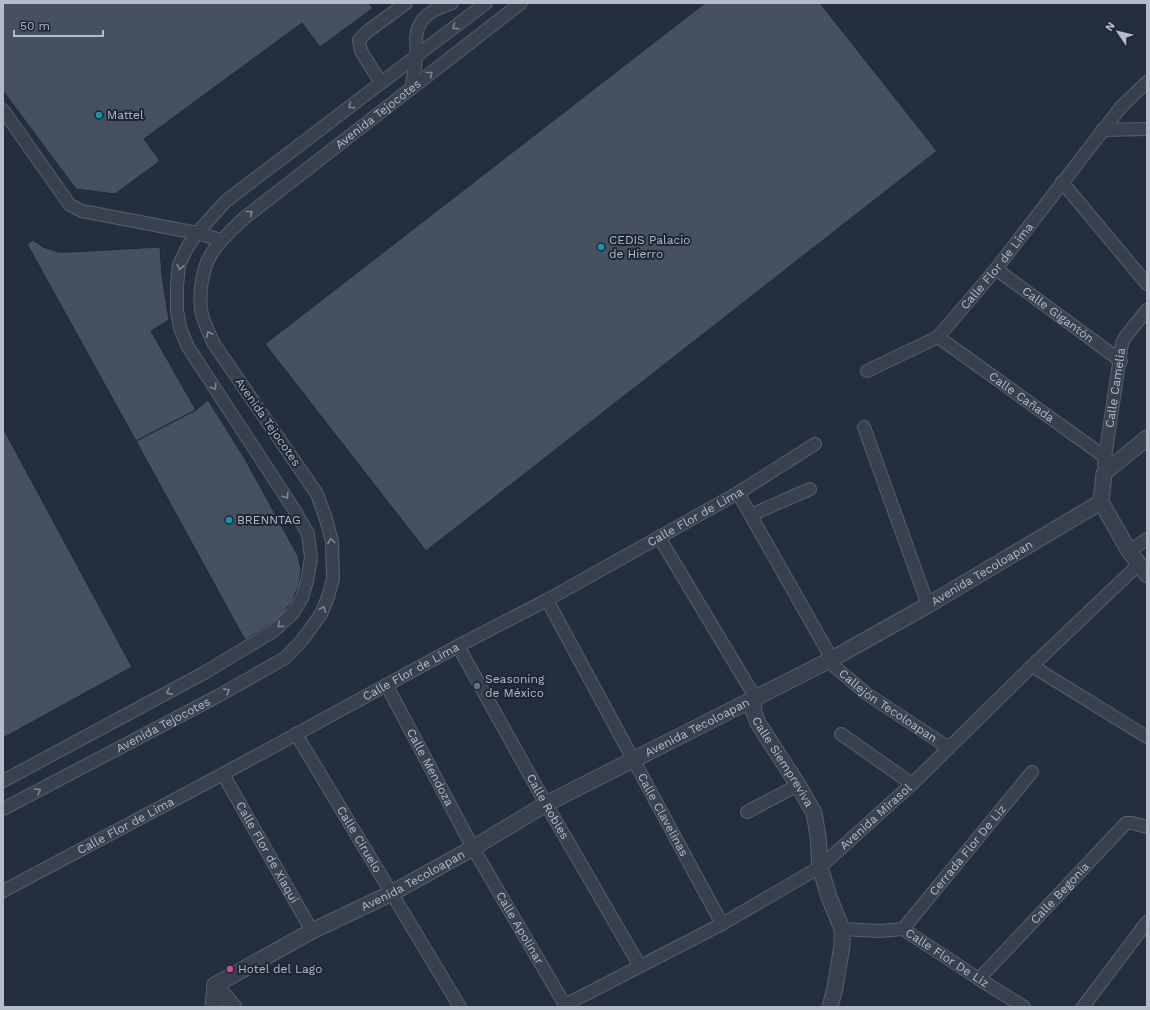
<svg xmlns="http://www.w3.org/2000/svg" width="1150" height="1010" font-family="'Work Sans',sans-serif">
  <rect width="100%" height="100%" fill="#242f3e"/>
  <path fill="#455162" stroke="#1f2835" d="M3,3H369L373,8L320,47L302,23L144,139L160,161L115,194L76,189L3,91Z
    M705,3H820L937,151L426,551L265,344Z
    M33,240L43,247L59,252H71L160,247L162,276L169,320L151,331L196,410L136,441L27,244Z
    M208,400L245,459L267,499L298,556L301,570L299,584L293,600L280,617L265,628L245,640L136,441L196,410Z
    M3,428L132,667L3,738Z"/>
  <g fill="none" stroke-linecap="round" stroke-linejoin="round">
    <defs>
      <g id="minor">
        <path d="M381,83L361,51L359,40L368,31L406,3"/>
        <path d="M411,89C413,78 416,67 416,55C417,49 416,43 416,37C419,14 434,10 452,3"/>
        <path d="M3,110L70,205L82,211L197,233L221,240"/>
        <path d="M1102,130L1147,129"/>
        <path d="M1062,182L1147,284"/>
        <path id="s1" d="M996,269L1121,361"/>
        <path id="s2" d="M938,337L1105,457"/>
        <path id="s3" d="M867,371L938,337L996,269L1121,107L1147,82"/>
        <path d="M864,427L928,605"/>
        <path id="s4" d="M1104,464L1122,343L1126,336L1147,310"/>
        <path d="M738,493L832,659"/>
        <path d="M751,515L810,489"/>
        <path d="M659,537L755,697"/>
        <path d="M1129,551L1147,539"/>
        <path id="s5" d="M547,600L722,924"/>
        <path id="s6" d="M458,646L546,804L640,966"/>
        <path id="s7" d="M828,661L867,694L949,748"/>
        <path d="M1032,666L1147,737"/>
        <path id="s8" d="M387,686L473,848L565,1005V1007"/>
        <path id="s9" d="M296,734L460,1007"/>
        <path d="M841,734L912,784"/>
        <path id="s10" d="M223,774L312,931"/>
        <path d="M3,781L204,673L272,632L293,613L302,598L307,581L311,558L308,534L295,511L188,347L180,328L177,310V286L179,265L187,248L197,233L226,201L486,3"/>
        <path id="s11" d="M3,809L218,696L285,658L303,639L321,614L328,597L333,579L332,541L325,516L317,494L214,344C209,333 203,322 201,310C199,292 202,268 212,253C220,240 232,230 243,219L521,3"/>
        <path d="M747,812L798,785"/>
        <path id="s12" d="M3,891L223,774L458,646L547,600L738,493L815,444"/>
        <path id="s13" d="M842,929L880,931L903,929L979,979L1024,1007"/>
        <path id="s14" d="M903,929L1032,772"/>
        <path id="s15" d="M979,979L1126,823H1132L1147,827"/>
        <path id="s16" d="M565,1005L722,924L820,867L912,784L1032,666L1138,565"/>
        <path d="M1083,1007L1147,922"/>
      </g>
      <g id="tertiary">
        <path d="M1101,502L1129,551L1147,575"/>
        <path d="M1101,502L1104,473L1147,438"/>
        <path id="s17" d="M755,697L753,710L758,723L798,785L814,813L818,836L820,867L829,897L842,929V945L835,988L830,1007"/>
        <path id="s18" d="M215,985L312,931L392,893L473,848L546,804L832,659L928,605L1101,502"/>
        <path d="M215,985L234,1007"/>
        <path d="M213,1007L215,985"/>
      </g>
    </defs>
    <use href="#minor" stroke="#565f6c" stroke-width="14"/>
    <use href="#tertiary" stroke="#565f6c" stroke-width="17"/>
    <use href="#minor" stroke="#38414e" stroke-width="12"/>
    <use href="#tertiary" stroke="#38414e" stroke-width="15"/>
  </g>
  <defs><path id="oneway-chevron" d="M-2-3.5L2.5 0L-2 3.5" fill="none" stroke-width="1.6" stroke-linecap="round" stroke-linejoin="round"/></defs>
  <g stroke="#7c8592">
    <use href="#oneway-chevron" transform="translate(455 27) rotate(143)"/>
    <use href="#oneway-chevron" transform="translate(430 74) rotate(-38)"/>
    <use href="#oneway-chevron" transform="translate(351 106) rotate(143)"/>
    <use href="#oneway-chevron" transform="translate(250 213) rotate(-38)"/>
    <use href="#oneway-chevron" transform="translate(180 267) rotate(102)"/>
    <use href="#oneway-chevron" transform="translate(209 334) rotate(-116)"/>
    <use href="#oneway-chevron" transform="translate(214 387) rotate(57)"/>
    <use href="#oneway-chevron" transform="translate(286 496) rotate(57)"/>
    <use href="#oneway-chevron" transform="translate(331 541) rotate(-99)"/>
    <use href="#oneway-chevron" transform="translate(323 609) rotate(-66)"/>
    <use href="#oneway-chevron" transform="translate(280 625) rotate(137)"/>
    <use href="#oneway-chevron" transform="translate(227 691) rotate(-30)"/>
    <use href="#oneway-chevron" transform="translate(169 692) rotate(152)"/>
    <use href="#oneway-chevron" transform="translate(38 791) rotate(-28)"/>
  </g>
  <g fill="#0f9aa8" stroke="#1d2633" stroke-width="1.5">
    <circle cx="99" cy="115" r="4"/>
    <circle cx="601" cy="247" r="4"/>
    <circle cx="229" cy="520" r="4"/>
  </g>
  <circle fill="#5c6f8a" stroke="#1d2633" stroke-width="1.5" cx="477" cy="686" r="4"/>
  <circle fill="#d1479c" stroke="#1d2633" stroke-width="1.5" cx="230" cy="969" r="4"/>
  <g text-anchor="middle" stroke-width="4" stroke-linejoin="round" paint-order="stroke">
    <g font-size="12" fill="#b4bcc9" stroke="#1d2633">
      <text dy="4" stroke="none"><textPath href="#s11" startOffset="996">Avenida Tejocotes</textPath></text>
      <text dy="4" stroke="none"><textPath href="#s3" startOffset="171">Calle Flor de Lima</textPath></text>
      <text dy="4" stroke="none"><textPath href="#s1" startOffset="77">Calle Gigantón</textPath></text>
      <text dy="4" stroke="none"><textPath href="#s4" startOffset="77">Calle Camelia</textPath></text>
      <text dy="4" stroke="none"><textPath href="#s2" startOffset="103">Calle Cañada</textPath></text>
      <text transform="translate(268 422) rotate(55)" y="4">Avenida Tejocotes</text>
      <text dy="4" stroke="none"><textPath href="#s12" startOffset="787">Calle Flor de Lima</textPath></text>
      <text dy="4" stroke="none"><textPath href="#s18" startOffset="871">Avenida Tecoloapan</textPath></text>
      <text dy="4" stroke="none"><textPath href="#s12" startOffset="463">Calle Flor de Lima</textPath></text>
      <text dy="4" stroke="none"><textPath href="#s7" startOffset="75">Callejón Tecoloapan</textPath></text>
      <text dy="4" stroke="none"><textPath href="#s11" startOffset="181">Avenida Tejocotes</textPath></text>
      <text dy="4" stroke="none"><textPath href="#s18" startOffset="547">Avenida Tecoloapan</textPath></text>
      <text dy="4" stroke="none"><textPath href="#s17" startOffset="73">Calle Siempreviva</textPath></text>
      <text dy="4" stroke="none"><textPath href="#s8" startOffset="92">Calle Mendoza</textPath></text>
      <text dy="4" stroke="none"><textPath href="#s6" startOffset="184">Calle Robles</textPath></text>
      <text dy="4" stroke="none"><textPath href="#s5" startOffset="244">Calle Clavelinas</textPath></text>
      <text dy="4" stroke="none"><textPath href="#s16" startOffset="365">Avenida Mirasol</textPath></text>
      <text dy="4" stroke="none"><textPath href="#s12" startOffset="139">Calle Flor de Lima</textPath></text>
      <text dy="4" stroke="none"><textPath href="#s9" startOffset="123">Calle Ciruelo</textPath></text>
      <text dy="4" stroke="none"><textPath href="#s14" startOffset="102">Cerrada Flor De Liz</textPath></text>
      <text dy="4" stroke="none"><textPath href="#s10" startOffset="90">Calle Flor de Xiaqui</textPath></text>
      <text dy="4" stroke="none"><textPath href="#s18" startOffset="224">Avenida Tecoloapan</textPath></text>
      <text dy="4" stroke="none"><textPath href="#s15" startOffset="118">Calle Begonia</textPath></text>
      <text dy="4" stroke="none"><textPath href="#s8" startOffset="276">Calle Apolinar</textPath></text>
      <text dy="4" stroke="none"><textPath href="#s13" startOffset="114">Calle Flor De Liz</textPath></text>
    </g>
    <g font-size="12" fill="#b4bcc9" stroke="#1d2633" text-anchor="start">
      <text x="107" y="119">Mattel</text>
      <text x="609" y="244">CEDIS Palacio<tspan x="609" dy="14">de Hierro</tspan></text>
      <text x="237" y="524">BRENNTAG</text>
      <text x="485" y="683">Seasoning<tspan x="485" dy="14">de México</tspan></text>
      <text x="238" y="973">Hotel del Lago</text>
    </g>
  </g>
  <rect width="1150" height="1010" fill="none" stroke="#b4bcc9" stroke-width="8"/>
  <g transform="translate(1118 32) rotate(305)" stroke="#1d2633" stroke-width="3" paint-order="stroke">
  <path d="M0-3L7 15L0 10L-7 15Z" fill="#b4bcc9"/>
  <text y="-6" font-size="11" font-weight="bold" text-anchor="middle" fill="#b4bcc9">N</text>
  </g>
  <path d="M14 30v6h89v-6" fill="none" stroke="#b4bcc9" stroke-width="2"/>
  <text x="20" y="30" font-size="12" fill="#b4bcc9" stroke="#1d2633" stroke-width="3" paint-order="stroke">50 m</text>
</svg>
